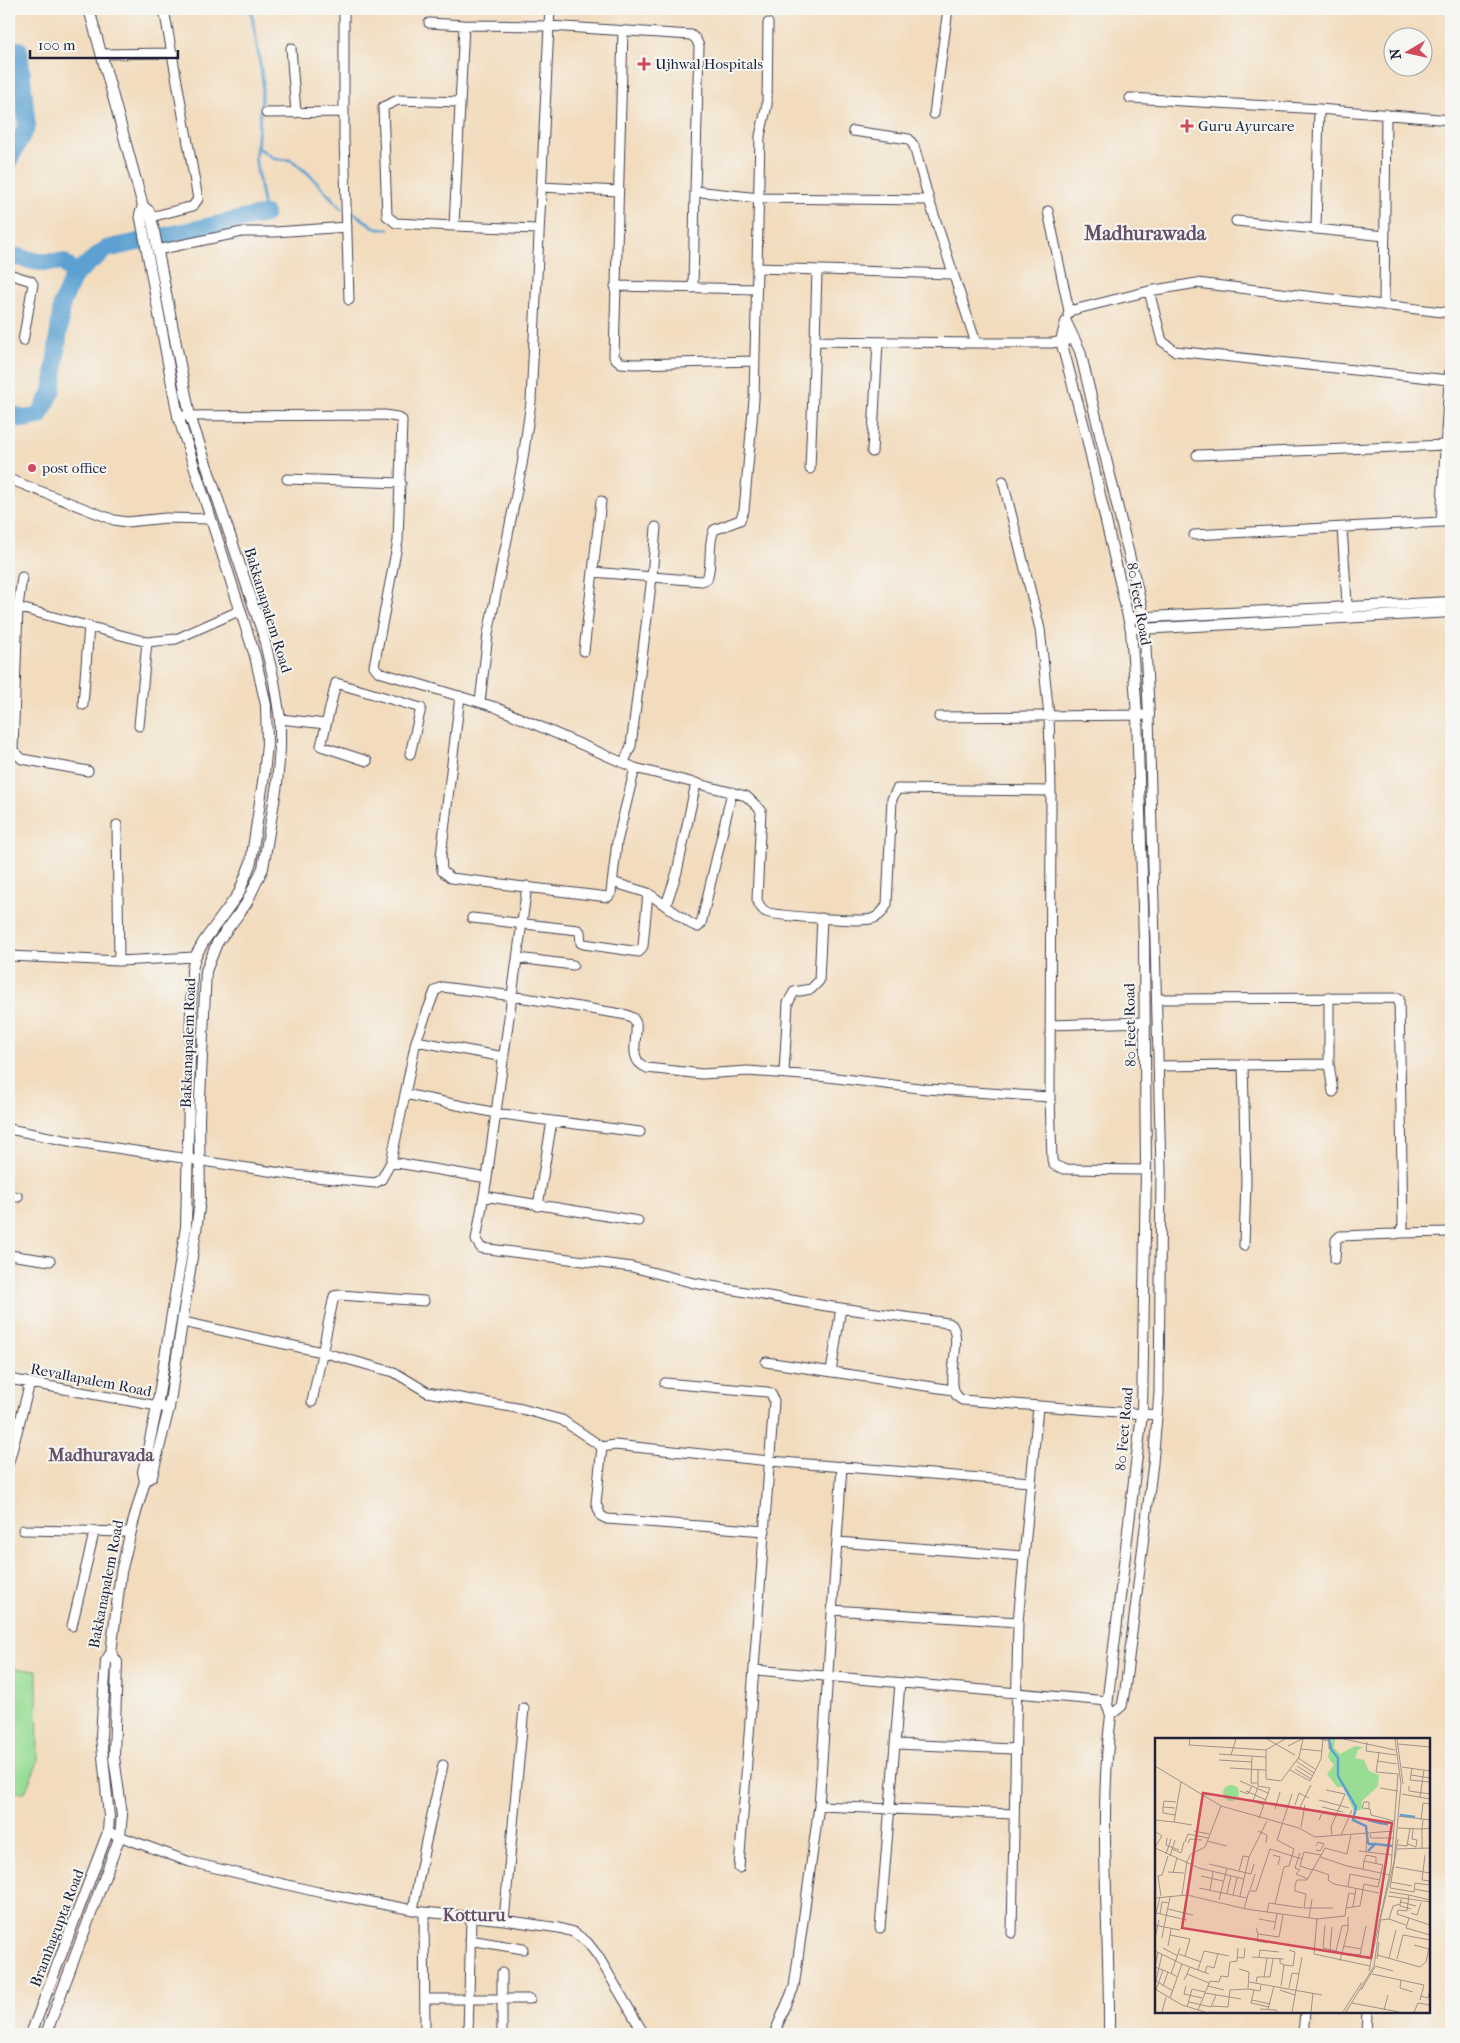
<svg xmlns="http://www.w3.org/2000/svg" width="1460" height="2043" font-family="'IM FELL French Canon',serif">
  <rect width="100%" height="100%" fill="#f6f6f2"/>
  <filter id="ink" filterUnits="userSpaceOnUse"><feTurbulence type="fractalNoise" baseFrequency=".02" numOctaves="2"/><feDisplacementMap in="SourceGraphic" scale="10" xChannelSelector="R" yChannelSelector="G"/><feConvolveMatrix kernelMatrix="1 2 1 2 8 2 1 2 1" color-interpolation-filters="sRGB"/></filter>
  <filter id="wash" filterUnits="userSpaceOnUse"><feTurbulence type="fractalNoise" baseFrequency=".0096" numOctaves="4" result="noise"/><feDisplacementMap in="SourceGraphic" scale="20" xChannelSelector="R" yChannelSelector="G"/><feGaussianBlur stdDeviation="1.12" result="paint"/><feColorMatrix in="noise" values="0 0 0 0 0 0 0 0 0 0 0 0 0 0 0 0 0 1.4 0 .05"/><feComposite in="paint" operator="in"/></filter>
  <g filter="url(#wash)">
    <rect width="100%" height="100%" fill="#f2dcbd"/>
    <path fill="#99dd95" stroke="#5e8068" d="M9,1669L37,1670L38,1762L25,1792L9,1793Z"/>
    <g fill="none" stroke-linecap="round" stroke-linejoin="round">
      <path stroke="#5ba1d1" stroke-width="3" d="M251,9L263,82L257,147
        M354,213L377,229H389
        M265,214L255,157L257,147L275,159L291,160L309,174L342,209"/>
      <path stroke="#5ba1d1" stroke-width="18" d="M9,49L19,50L27,126L9,160
        M9,255L38,262H63L75,274
        M9,413L23,419L39,416L52,392L62,303L75,274L106,249L265,214"/>
    </g>
  </g>
  <g filter="url(#ink)">
    <g fill="none" stroke-linecap="round" stroke-linejoin="round">
      <defs>
        <path id="minor" d="M344,9V138L349,300
          M550,9L549,26L691,35L696,39L699,46L695,191L759,198L929,200L976,343H1052L1074,339
          M429,23L464,25
          M623,31L614,357L621,363L634,364L754,361
          M291,48L296,113
          M101,54L173,53
          M1130,98L1319,109L1451,120
          M266,113L344,112
          M934,114L948,9
          M853,131L909,139L914,146L929,200
          M541,187L618,191
          M1048,211L1069,311L1068,315
          M151,217L193,206L198,199L164,9
          M1236,221L1385,236
          M454,226L396,223L387,216L383,107L398,100L460,102
          M1316,228L1319,109
          M157,250L242,232H275L347,227
          M757,268L952,274
          M817,270L815,341L976,343
          M9,274L31,281L33,284L23,341
          M615,286L756,289
          M693,288L695,191
          M1149,291L1162,341L1175,351L1449,380L1451,355
          M1384,305L1386,114
          M1069,311L1149,291L1197,283L1451,313
          M178,416L384,415L397,417L402,420L398,541L374,666L379,672L495,707L635,768L746,796L761,810L757,900C759,905 761,909 766,912C776,916 859,922 871,919C879,917 883,912 887,904L892,799L897,789L1051,791L1049,716L1040,629L1003,481
          M872,452L878,342
          M1197,455L1446,445
          M810,469L815,341
          M9,479L114,520L127,522L166,518L211,519
          M287,479L401,483
          M1441,522H1451
          M1342,528L1348,618
          M1194,535L1441,522L1449,380
          M593,572L652,577L656,527
          M22,577L18,607L13,750L22,759L88,771
          M9,605L147,642L176,639L241,610
          M584,651L601,501
          M460,696L441,856L442,871L451,878L608,897L611,893L617,842L635,768
          M480,702L488,634L522,465L531,402L549,26L464,25L454,226L539,229
          M83,705L89,626
          M939,717L1149,715L1161,1170L1159,1393L1153,1463L1125,1690L1122,1706L1111,1715
          M280,719L326,724
          M139,726L147,642
          M367,761L321,746L336,683L421,708L410,754
          M624,762L631,746L652,577L702,581L707,579C713,563 707,545 714,530L740,520L744,510L754,399L760,136L767,105L768,23
          M1051,791L1050,1097L1052,1160L1054,1165L1064,1169L1146,1170
          M117,825L119,961
          M612,882L648,893L691,924L698,927L701,924L732,792
          M527,886L487,1178L476,1240L481,1248L632,1267L694,1283L826,1306L948,1323L952,1325C964,1344 941,1390 962,1400L1157,1415
          M666,905L677,872L696,783
          M472,918L578,930L580,932L581,943L584,944L639,952L643,946L648,893
          M9,956L119,961L195,957
          M518,958L573,965
          M1329,998V1064L1333,1092
          M1157,999L1399,998L1403,1226L1399,1233L1394,1234L1340,1236L1336,1240L1335,1259
          M1050,1025L1145,1022
          M416,1041L504,1057
          M1243,1064L1246,1181L1244,1246
          M1158,1066L1329,1064
          M784,1073L788,1003L794,992L811,989L819,981L822,918
          M405,1094L496,1113L552,1121
          M9,1129L69,1141L295,1175L375,1183L381,1180L391,1162L416,1041L435,991L442,987L513,996L627,1015L633,1018L636,1023C638,1039 627,1060 647,1068L702,1074L748,1071L828,1077L927,1089L1050,1097
          M391,1162L487,1178
          M9,1195L18,1197
          M484,1196L638,1221
          M538,1206L552,1121L640,1132
          M1399,1233L1451,1232
          M9,1255L50,1261
          M183,1322L322,1352L382,1369L394,1372L427,1392L522,1409L562,1420L602,1447
          M766,1362L953,1390
          M831,1372L841,1308
          M9,1379L169,1408
          M665,1383L767,1392L771,1393L774,1401L739,1868
          M312,1402L334,1296L340,1295L424,1301
          M9,1462L30,1383
          M23,1530L130,1532
          M765,1531L607,1519L601,1516L596,1503L602,1447L615,1445L770,1461L1030,1482
          M837,1542L1023,1556
          M832,1610L1018,1622
          M72,1626L94,1533
          M755,1670L1108,1701
          M895,1744L1014,1749
          M819,1806L1013,1814
          M108,1832L190,1862L318,1892L424,1912L504,1920L559,1928L573,1932L587,1942L598,1956L644,2034
          M413,1910L425,1846L443,1765
          M424,1912L425,2034
          M504,1920L524,1708
          M880,1928L900,1683
          M1012,1933L1018,1622L1038,1407
          M470,1940L523,1949
          M502,1973V2034
          M425,1999H530
          M468,2034L471,1918
          M774,2034L794,1987L819,1806L842,1466
          M1303,2034L1305,2012
          M1366,2034L1367,2012"/>
        <path id="tertiary" d="M89,9L143,206L140,214L142,224L178,416L255,656L266,705L267,744L264,775L251,862L239,893L204,941L195,957L192,970L186,1227L157,1407L143,1472L145,1481
          M1129,618L1451,602
          M1140,629L1451,612
          M31,2034L108,1832L109,1817L101,1736L106,1661L111,1653L121,1572L133,1523L145,1481L152,1476L169,1408L197,1224L200,1200L199,1119L206,971L217,943L246,904L263,868L277,784L280,748V719L274,681L263,634L190,416L152,221L149,211L143,206
          M46,2034L120,1836L122,1815L114,1757L117,1662L111,1653
          M1109,2034C1110,1928 1098,1820 1111,1715L1107,1705L1142,1414L1146,1170L1144,940L1137,716L1131,630L1086,434L1061,341L1066,322L1080,351L1144,617L1149,715"/>
      </defs>
      <use href="#minor" stroke="#413e4e" stroke-width="11"/>
      <use href="#tertiary" stroke="#413e4e" stroke-width="12"/>
      <use href="#minor" stroke="#fff" stroke-width="9"/>
      <use href="#tertiary" stroke="#fff" stroke-width="10"/>
    </g>
  </g>
  <g fill="#d1495b" stroke="#f6f6f2" stroke-width="2">
    <path d="M641.5 56.5h5v5h5v5h-5v5h-5v-5h-5v-5h5z"/>
    <path d="M1184.5 118.5h5v5h5v5h-5v5h-5v-5h-5v-5h5z"/>
    <circle cx="32" cy="468" r="5"/>
  </g>
  <g text-anchor="middle" stroke-width="4" stroke-linejoin="round" paint-order="stroke">
    <g font-size="15" fill="#22223b" stroke="#f6f6f2" text-anchor="start">
      <text x="655" y="69">Ujhwal Hospitals</text>
      <text x="1198" y="131">Guru Ayurcare</text>
      <text x="42" y="473">post office</text>
    </g>
    <g font-size="15" fill="#22223b" stroke="#f6f6f2">
      <text transform="translate(1139 604) rotate(80)" y="5">80 Feet Road</text>
      <text transform="translate(268 610) rotate(73)" y="5">Bakkanapalem Road</text>
      <text transform="translate(1130 1025) rotate(-91)" y="5">80 Feet Road</text>
      <text transform="translate(188 1043) rotate(-88)" y="5">Bakkanapalem Road</text>
      <text transform="translate(91 1380) rotate(11)" y="5">Revallapalem Road</text>
      <text transform="translate(1124 1429) rotate(-85)" y="5">80 Feet Road</text>
      <text transform="translate(106 1584) rotate(-79)" y="5">Bakkanapalem Road</text>
      <text transform="translate(57 1928) rotate(-69)" y="5">Bramhagupta Road</text>
    </g>
    <g font-size="18" font-weight="bold" fill="#67516a" stroke="#f6f6f2">
      <text x="101" y="1461">Madhuravada</text>
      <text x="474" y="1921">Kotturu</text>
    </g>
    <g font-size="20" font-weight="bold" fill="#67516a" stroke="#f6f6f2">
      <text x="1145" y="240">Madhurawada</text>
    </g>
  </g>
  <g transform="translate(1155 1738)">
    <rect width="275" height="275" fill="#f2dcbd"/>
    <path d="M177,1H180L179,10L185,16L200,8L208,9L203,12L200,20L209,22L214,33L224,37L223,48L207,63L206,72L199,73L188,49H182L172,36L179,27L173,19Z" fill="#99dd95"/>
    <path d="M68 55a8 8 0 1 1 16 0a8 8 0 1 1-16 0Z" fill="#99dd95"/>
    <path fill="none" stroke="#5ba1d1" stroke-width="2.5" d="M174,1L176,11L183,20V38L201,69L198,82L211,88L213,106M245,77L260,79M213,82L225,85L232,86L233,83M220,106L237,108M213,113L220,106H213"/>
    <path fill="none" stroke="#9f9289" stroke-width="1" d="M35,1L34,7L111,12L130,1M112,1L140,17M166,1L174,3V11M189,1L240,12M242,1L248,46M212,4L211,13L241,17M243,6L275,9M133,8L147,1M146,11L166,13M111,12V41L126,43L144,19L148,1M224,14L221,34L243,36M64,16L111,19M76,17L81,1M97,18L96,45H102M143,20L160,31M64,22L97,24M141,23L159,35M222,23L242,26M0,28L66,68L144,90L160,99L239,93M142,28L158,38M247,29L275,33M75,30L110,32M257,30L255,42L275,44M140,31L156,41M103,32V48L115,50L104,80M135,32L155,43L166,21L168,1M256,37L275,40M85,43L113,55M254,48V53L275,56M103,49L98,63L109,67M225,50L243,53M171,52L190,56L176,89L177,98M85,53L93,56L97,48M91,53L111,62M247,56L275,61M265,59L269,32M164,62L194,70M140,67L144,55L154,60M8,69L9,63L21,64M145,69L156,47M167,69L188,74M120,71L125,54M214,71V64H209L207,70L215,71L216,77L239,83M20,77L8,75V69L20,70M243,78L275,82M0,82L19,84L26,44M164,82L167,75L183,78M266,82L268,65L275,66M19,84L37,87M146,89L150,67M243,90L267,91L268,82M0,93L7,98L0,109M39,93L54,96M103,93L112,97L111,105M215,96L216,100H239M186,97L197,72M12,100L11,107L24,112M52,103L72,108M30,104L33,96L53,100M33,105L35,101L47,102M253,106L261,109L262,102L257,101L258,91M243,107L252,108L255,90M0,110L44,130L89,141M17,111L26,115L29,104M242,111L275,110M267,111V91L275,90M161,112L165,113L169,106L163,104L161,108M204,113L237,117M211,114L212,96M11,116L16,101M118,117L125,119L123,127M270,117L267,142L275,143M15,118L20,102M94,119L112,83M165,119L192,128L226,135L228,127L209,123L208,131M209,123L211,117L221,119V125M54,126L96,136L99,126M240,129L275,135M157,131L174,137L173,142L179,146L224,155M145,132L140,130L145,115M145,132L141,136L153,141M157,132L145,128L149,114L166,117M84,133L88,118L94,119L85,158M13,134L29,135M18,135L22,120M46,138L68,143M236,144L257,148M193,149L195,136L225,142M44,150L92,160M235,150L243,101M235,150L259,154L260,145L275,147M259,151L275,154V151M55,152L58,134M95,152L100,136M234,154L254,157L252,173L243,172L242,176L254,180M72,155L76,138M27,157L32,123L36,116L50,109L66,68M78,157L82,140M254,157L275,162M6,158L3,138L7,137L13,118M233,158L275,164M0,160L32,157L91,171L162,181L190,178M246,161L245,168L256,171M64,162L72,130M246,164L261,168M120,166L129,129L134,128L139,111L122,102L137,56M198,169L201,151M178,170H149L151,156L140,153V147L142,142H152L170,110L192,116L196,97M191,170L194,155L200,156M13,171L38,177M89,171L94,153H101L115,111L147,121M112,174L114,165L148,170M1,175L32,182M256,175L262,177L266,165M5,176L7,164L14,165M190,178L191,170L205,168L209,146L223,149L226,135L234,137M0,179L5,159M193,179V191L187,215L205,217L211,188M154,180L157,161M162,180L159,216L215,228M104,181L120,184M234,181L238,168L245,166M226,182L234,181L251,187M0,187L9,189L15,159M170,187L168,210L181,213M275,187L254,180L251,190L275,197M101,190L103,196L124,199L128,177M119,192L122,176M103,196L102,203L113,205M15,197L35,201L30,218M0,200L4,182M7,200L9,189L25,192M259,207L274,211M13,208L16,191M189,208L206,211M8,210L23,218M175,212L177,189M0,213L27,226M3,214L0,229L13,234M7,216L1,243L18,253M24,216L46,224M222,217L265,229L271,224L275,206M82,219L89,220L90,210M97,219L112,220L109,239H102L101,245M104,219L105,212L124,214M112,220L129,221M125,220V225L129,227L126,248M234,220L241,192M222,221L224,204M242,221L248,197L275,202M185,223L187,215L181,213L187,188L193,187M129,227L138,228L140,214L134,212M220,228L238,233M35,229L54,236M84,231L94,234L93,251L99,252M43,232L49,213L74,218M214,233L236,129L243,36M50,235L52,228L59,230L63,215M16,236L25,210M217,236L269,247L265,262M109,239H115L118,221M29,242L32,236L54,245M246,242L245,250L258,254M94,244L167,257M106,247L105,253L99,252L96,265L114,269M8,248L13,234L23,239M31,248L29,256L47,260M53,248L69,252M134,250L137,235L144,236M0,251L27,267L50,274M1,252L8,232M125,252L140,257M206,252L220,229M50,255L86,261M266,258L273,260L275,251M15,260L27,226L35,229L32,236M97,262L115,266M34,264L56,269L61,257M197,265L244,274M57,268L73,269L75,252L93,251M32,269L37,251L50,254M105,271L121,272L122,274M113,271L119,248M43,272L55,243L64,244L66,238L73,239L75,224L82,223L83,210M229,272L233,257M7,274L11,259M137,274L147,219M156,274L158,255M188,274L207,244M191,274L219,228L226,178L239,124L246,46L240,1M259,274L263,265L275,267"/>
    <path fill="#d1495b" fill-opacity="0.15" stroke="#d1495b" stroke-width="2.5" d="M48,55L237,85L216,220L27,190Z"/>
    <rect width="275" height="275" fill="none" stroke="#22223b" stroke-width="2.5"/>
  </g>
  <rect width="1460" height="2043" fill="none" stroke="#f6f6f2" stroke-width="30"/>
  <g transform="translate(1408 52) rotate(261)"><circle r="24" fill="#f6f6f2" stroke="#a1a1a9"/>
  <path d="M0-4L9 19L0 12L-9 19Z" fill="#d1495b"/>
  <text y="-8" font-size="14" font-weight="bold" text-anchor="middle" fill="#22223b">N</text>
  </g>
  <path d="M30 50v8h148v-8" fill="none" stroke="#22223b" stroke-width="2.5"/>
  <text x="38" y="50" font-size="15" fill="#22223b" stroke="#f6f6f2" stroke-width="4" paint-order="stroke">100 m</text>
</svg>
